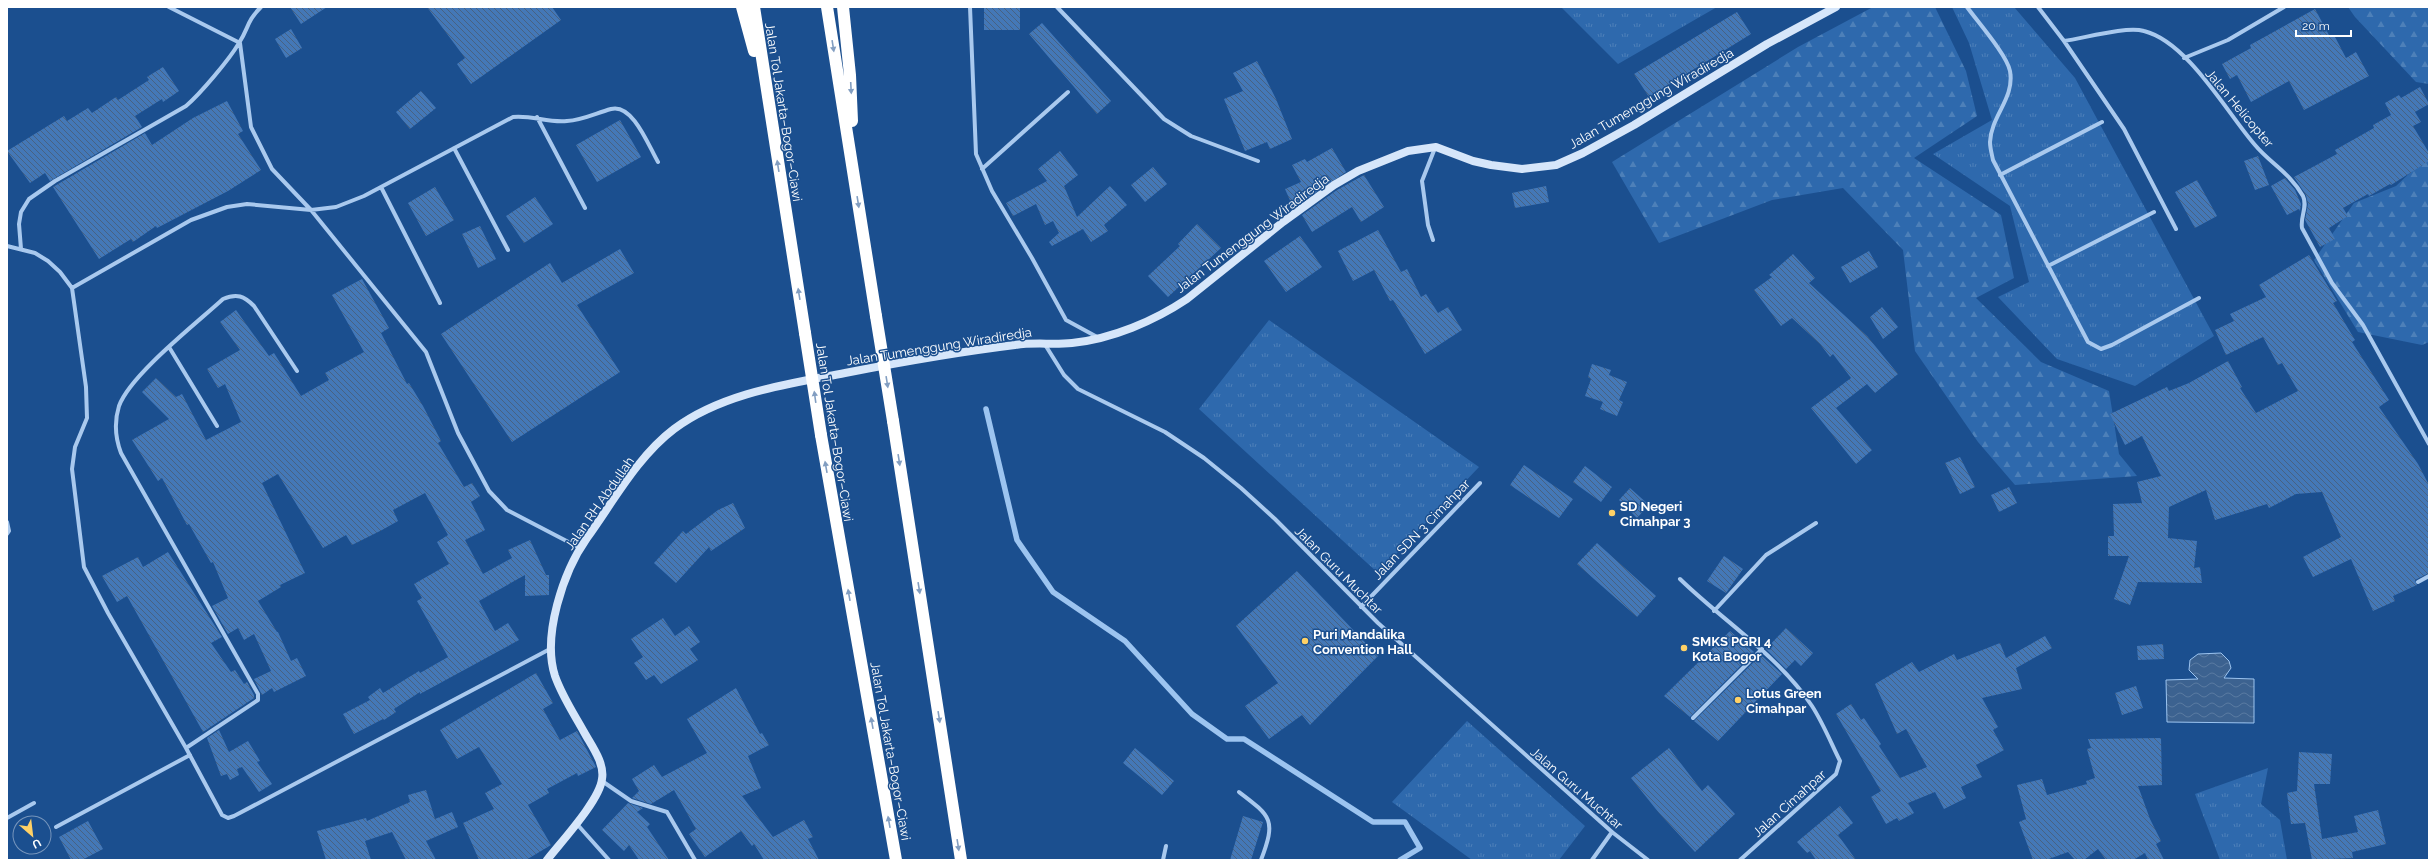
<svg xmlns="http://www.w3.org/2000/svg" width="2436" height="867" font-family="Raleway,sans-serif">
  <defs>
    <pattern id="grass-tufts" width="24" height="20" patternUnits="userSpaceOnUse"><rect width="24" height="20" fill="#2e69ad"/><path d="M3 7l-1-3M5 7V3M7 7l1-3M15 17l-1-3M17 17v-4M19 17l1-3" fill="none" stroke="#4d80b9"/></pattern>
    <pattern id="forest-firs" width="22" height="20" patternUnits="userSpaceOnUse"><rect width="22" height="20" fill="#2e69ad"/><path d="M5 1l3.5 6h-7zM16 11l3.5 6h-7z" fill="#4d80b9"/></pattern>
    <pattern id="water-waves" width="16" height="10" patternUnits="userSpaceOnUse"><rect width="16" height="10" fill="#3c6290"/><path d="M0 5q4-4 8 0t8 0" fill="none" stroke="#597aa1"/></pattern>
    <pattern id="building-back-hatch" width="6" height="6" patternUnits="userSpaceOnUse"><rect width="6" height="6" fill="#4478b7"/><path d="M-1 5l2 2M0 0l6 6M5-1l2 2" fill="none" stroke="#486282"/></pattern>
  </defs>
  <rect width="100%" height="100%" fill="#1b4f8f"/>
  <path fill="url(#grass-tufts)" d="M1561,7H1717L1618,64Z
    M1952,7H2014L2075,78L2214,336L2135,386L2057,359L1998,297L2029,282L2010,206L1933,154L1992,120L1969,43Z
    M1269,320L1479,467L1378,573L1199,409Z
    M1467,721L1585,826L1559,860H1472L1392,802Z
    M2268,768L2261,804L2280,820L2287,860H2220L2195,794Z"/>
  <path fill="url(#forest-firs)" d="M1873,7H1935L1966,71L1977,116L1914,158L2001,215L2014,278L1976,298L2041,362L2109,391L2119,454L2137,476L2015,485L1978,442L1915,351L1903,250L1843,188L1772,200L1659,243L1612,162L1798,47Z
    M2348,7H2429V84L2416,82L2355,17Z
    M2429,155V342L2422,345L2358,332L2314,260L2354,203L2396,186Z"/>
  <path fill="url(#water-waves)" stroke="#9cc4f0" d="M2221,653L2229,661L2231,668L2224,678L2254,679V723L2167,722L2166,680L2198,679L2189,670L2190,660L2198,654Z"/>
  <g fill="none" stroke-linecap="round" stroke-linejoin="round">
    <path stroke="#9cc4f0" stroke-width="5.5" d="M986,409L1017,540L1053,592L1125,641L1192,714L1227,739H1244L1373,822H1405L1420,848L1400,860"/>
  </g>
  <path fill="url(#building-back-hatch)" d="M290,7H327L301,24Z
    M427,7H552L561,20L471,84L457,64L465,58Z
    M984,7H1020V30H984Z
    M2315,9L2330,37L2334,35L2346,58L2356,52L2369,76L2304,110L2289,81L2251,102L2237,75L2230,79L2222,64L2251,48L2250,45Z
    M1737,12L1751,34L1649,97L1634,74Z
    M1042,23L1111,101L1097,114L1029,34Z
    M291,29L302,48L286,58L275,39Z
    M1257,61L1276,99L1292,139L1270,149L1267,142L1245,151L1224,99L1243,91L1233,73Z
    M163,67L179,91L163,102L162,99L135,116L142,127L50,181L45,173L30,183L7,151L64,116L67,121L88,108L92,113L116,97L118,100L149,80L147,77Z
    M2420,87L2429,104L2415,112L2421,122L2413,126L2429,153V161L2391,185L2390,184L2369,196L2368,194L2343,208L2348,216L2329,228L2335,239L2320,247L2305,220L2308,204L2306,195L2294,177L2337,154L2335,150L2374,128L2373,125L2391,115L2385,103L2399,95L2401,98Z
    M421,91L436,108L410,129L396,112Z
    M227,101L243,131L238,134L261,170L228,191L157,228L156,226L133,242L131,239L99,259L53,187L145,133L152,145L193,118Z
    M620,120L641,157L597,182L576,145Z
    M1332,148L1346,172L1296,206L1292,205L1285,189L1301,182L1292,165L1305,159L1307,162Z
    M1060,151L1078,175L1064,186L1077,217L1110,186L1127,205L1104,225L1108,231L1091,242L1083,229L1052,246L1049,242L1059,233L1053,221L1045,225L1036,204L1013,216L1006,203L1047,181L1038,169Z
    M2258,156L2269,185L2255,190L2244,161Z
    M1153,167L1167,184L1145,202L1131,185Z
    M1364,175L1384,207L1361,222L1352,207L1312,232L1302,215L1337,190Z
    M2285,178L2295,190L2301,204L2300,211L2299,209L2287,215L2271,186Z
    M2197,180L2217,216L2195,228L2175,192Z
    M1546,186L1549,202L1515,208L1512,193Z
    M435,187L454,220L426,236L408,203Z
    M535,197L553,224L524,243L506,216Z
    M1197,224L1221,248L1168,297L1148,276L1180,246L1178,244Z
    M480,226L496,259L478,268L462,234Z
    M1378,230L1401,272L1407,269L1421,297L1426,294L1438,313L1448,307L1462,330L1425,354L1393,300L1390,301L1374,270L1353,281L1338,251Z
    M1300,236L1322,267L1286,292L1264,261Z
    M620,249L634,273L577,305L620,372L512,442L441,334L550,263L562,283Z
    M1869,251L1878,267L1850,283L1841,267Z
    M1793,254L1815,278L1809,283L1867,336L1898,374L1875,393L1867,384L1836,408L1872,450L1856,464L1811,408L1851,378L1833,354L1830,357L1820,344L1792,318L1781,326L1754,290L1772,277L1769,275Z
    M2309,255L2337,301L2333,303L2355,340L2352,342L2389,400L2379,407L2418,464L2429,485V573L2415,580L2417,585L2393,596L2395,601L2373,611L2351,559L2313,577L2303,557L2341,537L2322,492L2296,494L2269,508L2267,504L2215,520L2206,490L2169,507L2168,538L2197,541L2194,568L2200,567L2202,583L2138,582L2130,605L2114,599L2129,556H2108V536H2114L2113,504L2142,503L2137,482L2161,476L2142,436L2125,445L2110,414L2167,387L2169,391L2189,383L2228,361L2242,387L2240,388L2256,413L2298,391L2282,363L2278,365L2263,337L2226,355L2215,330L2234,321L2230,314L2266,297L2259,285Z
    M362,279L389,328L381,333L407,384L409,383L423,406L441,441L438,443L464,487L472,483L480,496L471,502L485,530L465,540L483,574L512,558L508,550L530,540L546,575H549V595L525,596V575L479,601L495,631L508,623L519,640L420,694V692L394,709L396,712L384,720L383,719L354,734L343,714L370,700L368,697L380,688L383,693L419,671L420,673L448,657L417,601L422,598L414,584L449,564L437,542L448,535L425,493L393,510L398,521L382,530L352,545L346,535L323,548L278,474L262,483L305,573L280,585L281,587L258,601L277,632H278L291,661L297,658L306,676L274,692L272,688L262,695L254,679L271,671L254,634L244,640L238,628L228,634L212,606L228,598L213,562L211,563L189,524L187,525L162,478L158,481L132,440L169,419L142,392L156,378L176,397L182,394L206,440L241,422L225,384L218,388L207,369L240,350L220,322L236,310L269,356L274,353L301,396L329,380L325,373L364,352L332,295Z
    M1882,307L1898,327L1883,339L1870,317Z
    M1592,364L1611,370L1609,375L1627,382L1619,400L1623,402L1617,416L1600,409L1603,402L1585,396L1591,379L1588,377Z
    M1960,457L1975,487L1960,494L1945,463Z
    M1524,465L1573,499L1559,518L1510,485Z
    M1585,466L1612,487L1601,502L1573,482Z
    M2009,487L2017,503L1999,512L1991,495Z
    M1630,488L1649,505L1637,518L1619,500Z
    M733,503L745,528L711,551L709,547L676,583L654,563L683,531L686,534L718,510Z
    M1597,543L1656,596L1637,617L1577,564Z
    M168,552L222,637L211,643L231,672L235,670L244,684L247,682L254,695V698L203,732L127,596L117,602L102,576L138,557L143,567Z
    M1724,556L1743,569L1726,593L1707,581Z
    M1297,571L1378,656L1310,725L1302,715L1269,739L1245,706L1278,683L1236,626Z
    M663,618L675,636L689,626L700,642L690,649L698,660L661,684L654,675L646,680L634,663L643,657L631,639Z
    M1786,628L1813,653L1801,666L1795,660L1786,669L1766,649Z
    M1730,631L1754,652L1690,717L1664,696Z
    M2045,636L2052,648L2016,668L2022,689L1982,698L1998,727L1993,730L2004,750L1976,765L1982,777L1961,787L1966,798L1944,809L1935,792L1908,803L1914,813L1899,821L1897,818L1886,824L1871,797L1881,791L1836,714L1851,704L1861,720L1864,718L1881,744L1879,746L1900,778L1927,767L1906,729L1897,734L1875,684L1912,662L1919,672L1954,654L1957,660L2000,643L2006,658Z
    M2163,644L2164,659L2138,660L2137,646Z
    M1761,655L1782,674L1718,741L1694,721Z
    M536,673L553,703L543,709L560,740L577,731L596,767L578,776L577,773L547,789L549,793L528,805L551,845L526,860H479L463,823L494,809L485,793L502,784L479,747L457,759L440,730Z
    M2136,686L2143,708L2122,715L2115,693Z
    M736,688L760,734L762,733L769,745L748,756L761,788L742,796L773,837L804,820L813,837L808,839L819,860H764L754,844L752,846L741,831L705,857L689,834L696,829L674,790L651,804L632,798L639,791L632,779L654,765L662,777L707,753L687,719Z
    M219,730L229,752L248,741L260,761L257,762L272,784L259,792L242,767L237,769L239,775L230,780L227,774L221,776L207,738Z
    M2161,738L2162,785L2138,786L2150,819L2161,841L2156,844L2164,860H2148L2145,853L2133,860H2106L2098,849L2084,860H2075L2068,852L2046,860H2033L2019,822L2026,819L2017,785L2042,779L2047,795L2087,784L2086,781L2095,778L2087,749L2091,748L2088,739Z
    M1135,748L1174,781L1162,795L1123,763Z
    M1669,748L1702,791L1708,785L1735,814L1695,852L1659,813L1631,778Z
    M2299,752L2332,754L2330,784H2314L2322,839L2358,832L2354,816L2378,810L2386,844L2352,852L2353,858L2312,860L2305,823L2291,824L2287,793L2297,791Z
    M426,790L435,819L452,812L458,827L426,841L436,860H406L392,832L365,841L371,860H326L317,831L366,818L367,821L410,802L408,795Z
    M628,803L643,808L637,812L650,824L647,827L669,860H639L629,845L624,851L602,830Z
    M1840,806L1853,823L1838,835L1856,860H1816L1810,851L1807,853L1797,842Z
    M1243,816L1263,822L1251,860H1230Z
    M88,821L103,849L82,860H71L59,837Z"/>
  <g fill="none" stroke-linecap="round" stroke-linejoin="round">
    <path stroke="#a9c9ee" stroke-width="4" d="M169,7L240,43L251,127L272,169L311,210L426,352L458,433L489,491L507,510L580,548
      M970,7L976,154L992,191L1032,258L1066,320L1099,338
      M1057,7L1164,119L1191,136L1258,161
      M1967,7C1977,21 2007,55 2010,71C2015,98 1991,116 1990,142C1990,148 1992,155 1993,160L2088,342L2101,349L2112,345L2199,298
      M2038,7L2064,41C2085,38 2126,26 2144,31C2188,42 2227,113 2255,145C2270,163 2291,174 2303,196C2308,207 2300,216 2302,228L2332,283L2363,325L2429,444
      M2064,41L2124,129L2176,229
      M2184,58L2228,40L2284,7
      M537,117L585,208
      M454,148L508,250
      M982,169L1068,92
      M2000,175L2102,122
      M381,187L440,303
      M1433,240L1428,225L1422,181L1435,148
      M7,246L35,253L48,261L60,272L72,288L86,387L87,418L75,447L72,469L84,567L108,613L186,748L222,815L228,818L234,816L550,649
      M21,249L19,224L21,212L29,199L55,181L186,106C200,94 229,60 239,43C249,28 246,22 261,7
      M2048,266L2154,212
      M72,288L191,220L227,207L247,204L311,210L336,207L364,196L513,117C532,115 548,123 567,121C583,120 596,113 611,109C633,103 649,147 658,162
      M1044,343L1064,375L1078,389L1165,432L1204,458L1241,488L1275,519L1378,623L1612,832L1648,860
      M169,347L217,426
      M7,522L9,531L7,534
      M1680,579C1723,621 1778,655 1812,706C1823,723 1831,743 1840,761L1836,774L1740,860
      M2418,582L2429,576
      M1361,607L1480,483
      M1714,611L1766,555L1816,523
      M1693,718L1762,649
      M186,748L258,700V694L121,453C115,437 114,422 119,406C130,375 198,322 223,299C237,293 244,296 254,306L297,371
      M602,781L631,801L667,812L695,860
      M1239,792C1272,817 1276,820 1261,860
      M7,818L34,803
      M576,823L609,860
      M56,827L190,755
      M1163,860L1166,846
      M1592,860L1612,832"/>
    <path stroke="#d6e6fa" stroke-width="8" d="M547,860C561,842 600,800 602,779C605,763 591,745 584,732C574,714 562,696 555,676C542,636 563,572 587,538C613,502 638,456 674,429C722,393 788,384 845,373C901,362 958,352 1015,345C1034,342 1053,345 1072,343C1112,339 1154,321 1187,299L1283,222L1334,185L1358,171L1408,151L1436,147L1473,161L1491,165L1522,169L1556,165L1583,153L1634,125L1767,44L1836,7"/>
    <path stroke="#fff" stroke-width="12" d="M742,7L754,51
      M754,7L805,333
      M827,7L876,316
      M843,7L850,75L852,121
      M893,421L961,860
      M821,435L896,860"/>
    <path stroke="#fff" stroke-width="12" d="M876,316L893,421
      M805,333L821,435"/>
  </g>
  <defs><path id="oneway-solid" d="M-6-.8H1V-3.2L6.5 0L1 3.2V.8H-6Z"/></defs>
  <g fill="#829ec1">
    <use href="#oneway-solid" transform="translate(833 46) rotate(81)"/>
    <use href="#oneway-solid" transform="translate(851 88) rotate(87)"/>
    <use href="#oneway-solid" transform="translate(778 166) rotate(-99)"/>
    <use href="#oneway-solid" transform="translate(858 202) rotate(81)"/>
    <use href="#oneway-solid" transform="translate(799 294) rotate(-99)"/>
    <use href="#oneway-solid" transform="translate(887 382) rotate(81)"/>
    <use href="#oneway-solid" transform="translate(815 397) rotate(-98)"/>
    <use href="#oneway-solid" transform="translate(899 460) rotate(81)"/>
    <use href="#oneway-solid" transform="translate(826 467) rotate(-100)"/>
    <use href="#oneway-solid" transform="translate(919 588) rotate(81)"/>
    <use href="#oneway-solid" transform="translate(849 595) rotate(-100)"/>
    <use href="#oneway-solid" transform="translate(939 717) rotate(81)"/>
    <use href="#oneway-solid" transform="translate(872 723) rotate(-100)"/>
    <use href="#oneway-solid" transform="translate(889 822) rotate(-100)"/>
    <use href="#oneway-solid" transform="translate(958 845) rotate(81)"/>
  </g>
  <g fill="#ffd166" stroke="#1b4f8f" stroke-width="1.5">
    <circle cx="1612" cy="513" r="4"/>
    <circle cx="1305" cy="641" r="4"/>
    <circle cx="1684" cy="648" r="4"/>
    <circle cx="1738" cy="700" r="4"/>
  </g>
  <g text-anchor="middle" stroke-width="3" stroke-linejoin="round" paint-order="stroke">
    <g font-size="13" fill="#fff" stroke="#1b4f8f">
      <text transform="translate(1651 98) rotate(-30)" y="5">Jalan Tumenggung Wiradiredja</text>
      <text transform="translate(2240 108) rotate(50)" y="5">Jalan Helicopter</text>
      <text transform="translate(784 112) rotate(81)" y="5">Jalan Tol Jakarta–Bogor–Ciawi</text>
      <text transform="translate(1252 233) rotate(-37)" y="5">Jalan Tumenggung Wiradiredja</text>
      <text transform="translate(939 346) rotate(-9)" y="5">Jalan Tumenggung Wiradiredja</text>
      <text transform="translate(835 432) rotate(81)" y="5">Jalan Tol Jakarta–Bogor–Ciawi</text>
      <text transform="translate(599 503) rotate(-55)" y="5">Jalan RH Abdullah</text>
      <text transform="translate(1421 529) rotate(-46)" y="5">Jalan SDN 3 Cimahpar</text>
      <text transform="translate(1339 570) rotate(45)" y="5">Jalan Guru Muchtar</text>
      <text transform="translate(891 751) rotate(80)" y="5">Jalan Tol Jakarta–Bogor–Ciawi</text>
      <text transform="translate(1577 788) rotate(41)" y="5">Jalan Guru Muchtar</text>
      <text transform="translate(1789 803) rotate(-42)" y="5">Jalan Cimahpar</text>
    </g>
    <g font-size="13" font-weight="bold" fill="#fff" stroke="#1b4f8f" text-anchor="start">
      <text x="1620" y="511">SD Negeri<tspan x="1620" dy="15">Cimahpar 3</tspan></text>
      <text x="1313" y="639">Puri Mandalika<tspan x="1313" dy="15">Convention Hall</tspan></text>
      <text x="1692" y="646">SMKS PGRI 4<tspan x="1692" dy="15">Kota Bogor</tspan></text>
      <text x="1746" y="698">Lotus Green<tspan x="1746" dy="15">Cimahpar</tspan></text>
    </g>
  </g>
  <rect width="2436" height="867" fill="none" stroke="#ffffff" stroke-width="16"/>
  <g transform="translate(32 835) rotate(152)"><circle r="19" fill="#1b4f8f" stroke="#7695bc"/>
  <path d="M0-3L7 15L0 10L-7 15Z" fill="#ffd166"/>
  <text y="-6" font-size="11" font-weight="bold" text-anchor="middle" fill="#ffffff">U</text>
  </g>
  <path d="M2296 30v6h55v-6" fill="none" stroke="#ffffff" stroke-width="2"/>
  <text x="2302" y="30" font-size="12" fill="#ffffff" stroke="#1b4f8f" stroke-width="3" paint-order="stroke">20 m</text>
</svg>
